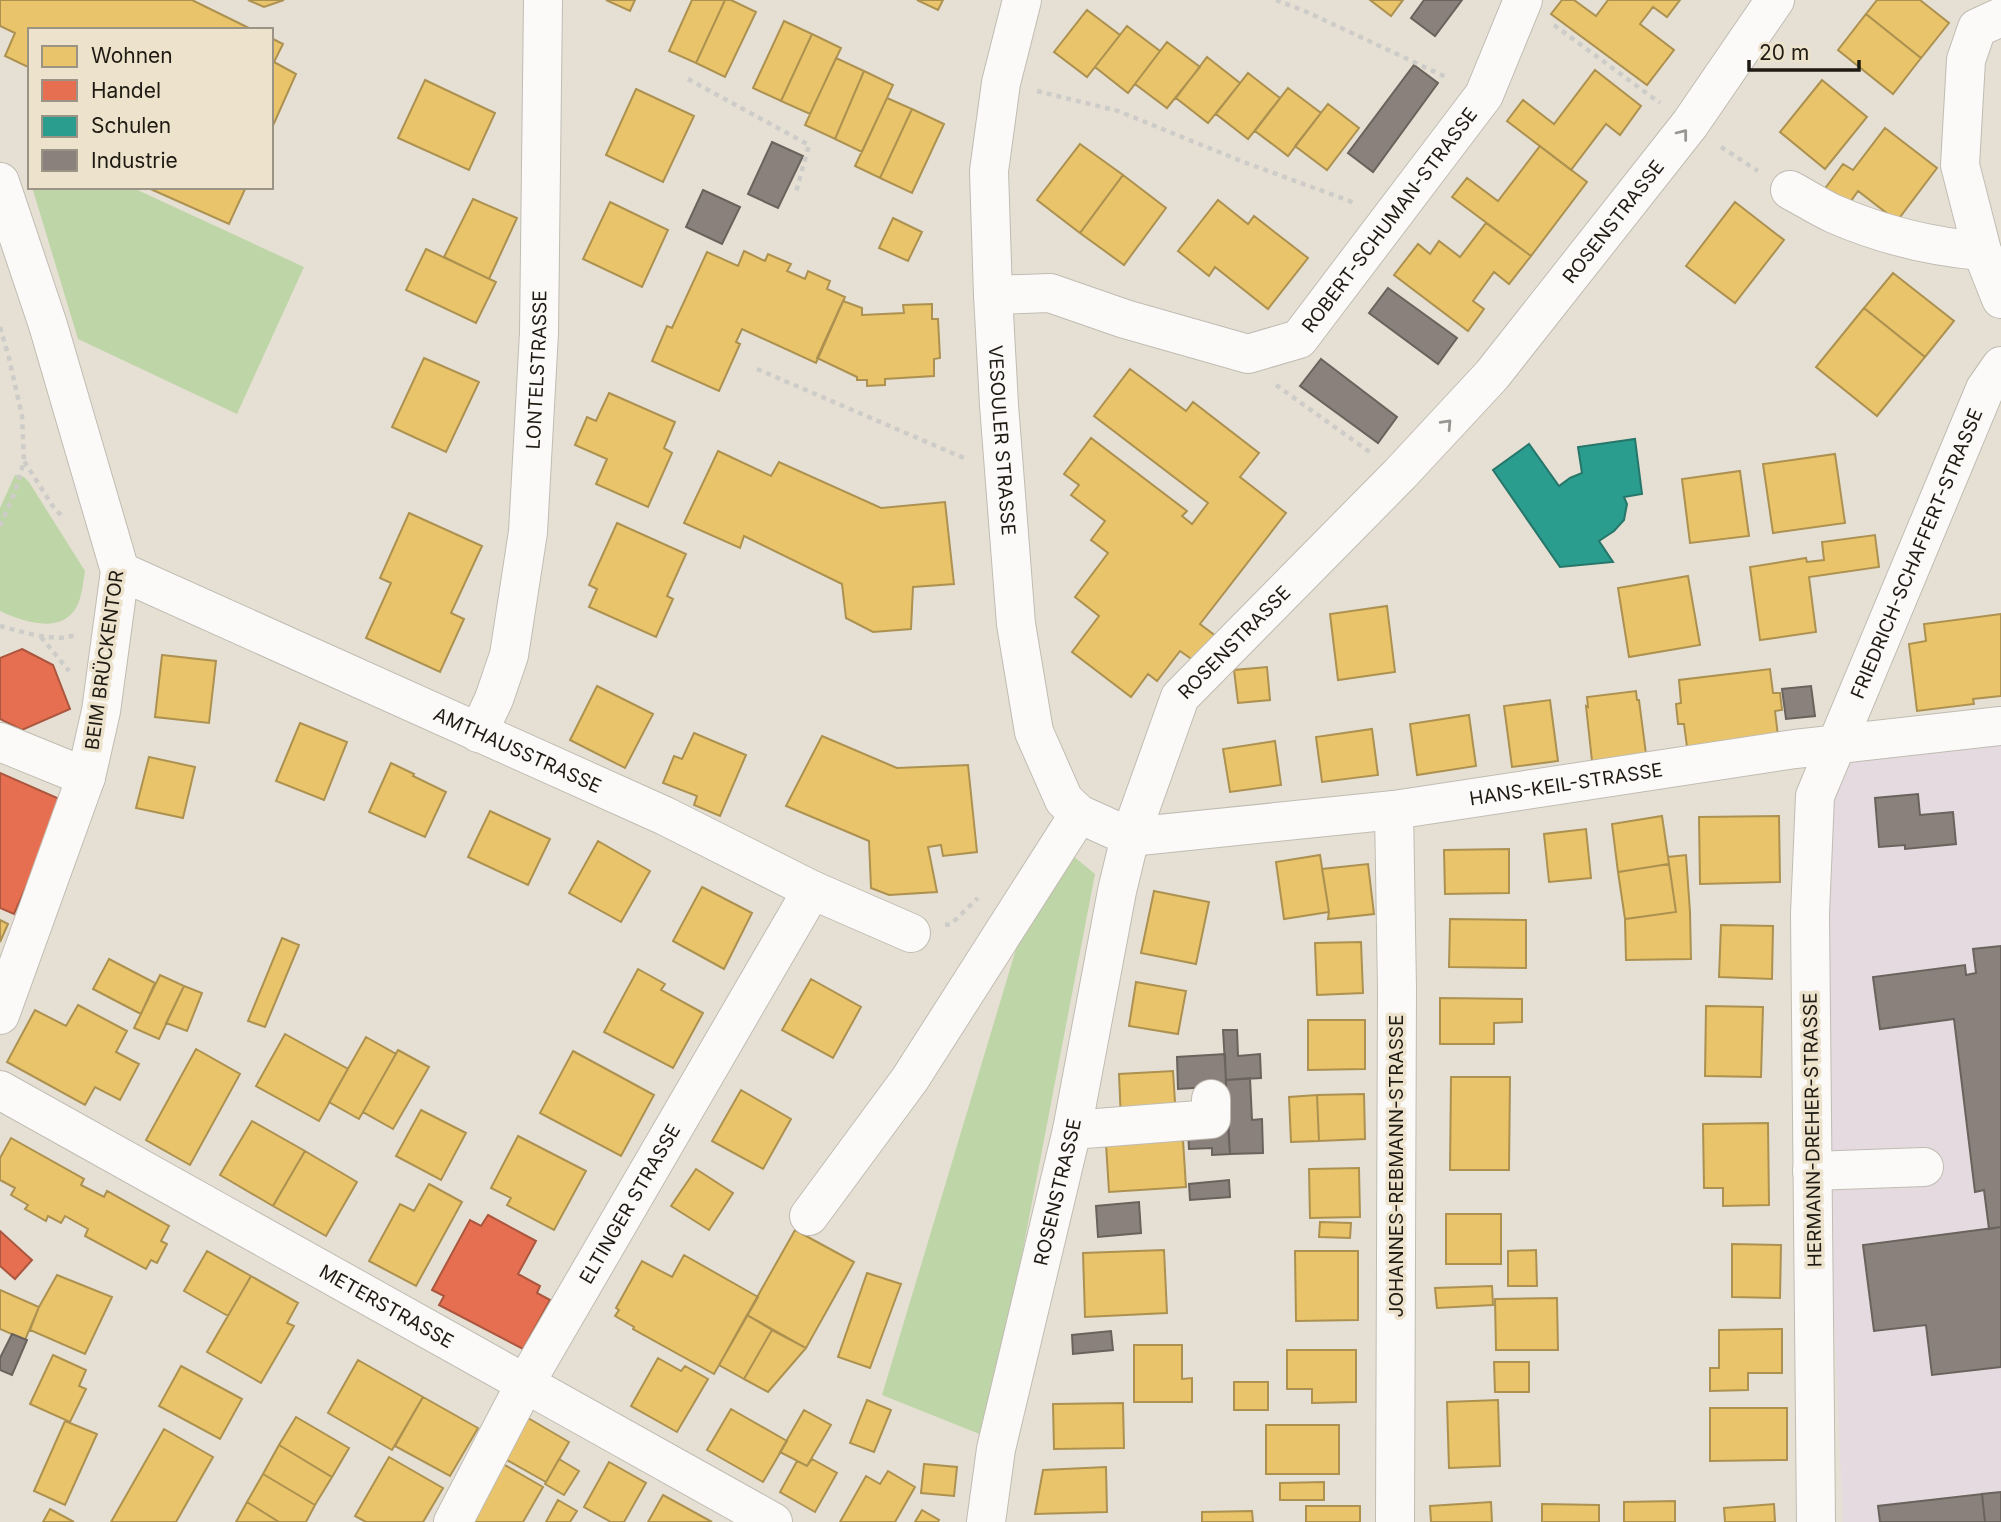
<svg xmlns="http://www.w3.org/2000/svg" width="2001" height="1522" font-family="Inter,sans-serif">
  <rect width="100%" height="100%" fill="#e6e0d4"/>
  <path fill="#e4dadf" d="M2001,734V1522H1843L1809,759Z"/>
  <path fill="#bed5a7" d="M32,187H131L304,267L237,414L78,339Z
    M15,475L24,477L29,482L85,571C83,583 82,598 76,608C60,635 22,621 0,611V508Z
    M1073,856L1095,874L987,1437L882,1395L1026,916Z"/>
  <path fill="#e9c46a" stroke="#ac9150" stroke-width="2" d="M0,0H192L253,30H30V68L5,56L15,33L0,26Z
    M248,0H284L264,7Z
    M606,0H635L630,11Z
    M692,0H725L696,63L669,51Z
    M725,0H731L756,12L725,77L696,63Z
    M917,0H943L938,10Z
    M1370,0H1403L1391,16Z
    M1562,0H1574L1596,16L1608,0H1680L1667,17L1653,7L1640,24L1674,50L1647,85L1551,14Z
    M1877,0H1920L1949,23L1921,58L1866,14Z
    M1087,10L1120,35L1087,77L1054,52Z
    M1866,14L1921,58L1893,94L1838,50Z
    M784,21L812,34L781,101L753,88Z
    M1127,26L1160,51L1128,93L1095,67Z
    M812,34L841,48L810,114L781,101Z
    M271,38L283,44L274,62L296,74L271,130Z
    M1167,42L1200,67L1167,108L1135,84Z
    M1207,57L1240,83L1208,123L1176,98Z
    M836,58L864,71L835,139L805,125Z
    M1595,70L1641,106L1620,135L1606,124L1571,170L1507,121L1523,100L1554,124Z
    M864,71L893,85L862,152L835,139Z
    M1248,73L1280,98L1248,139L1216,114Z
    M425,80L495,113L469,170L398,138Z
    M1822,80L1867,117L1825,169L1780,132Z
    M1288,88L1321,113L1288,156L1255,131Z
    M636,89L694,116L663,182L606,155Z
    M887,98L912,109L880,178L855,166Z
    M1328,104L1359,128L1327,170L1295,146Z
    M912,109L944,124L912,193L880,178Z
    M1885,128L1937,168L1897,221L1858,191L1844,211L1821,194L1843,164L1853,170Z
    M1080,144L1123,175L1080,233L1037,200Z
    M1540,146L1587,182L1531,256L1452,197L1467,178L1498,201Z
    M1123,175L1166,208L1124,265L1080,233Z
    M146,187H246L229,224Z
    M473,199L517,218L489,279L444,257Z
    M1218,200L1248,224L1254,216L1308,258L1268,309L1215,267L1209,276L1178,251Z
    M610,202L668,230L642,287L583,259Z
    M1735,202L1784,240L1735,303L1686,266Z
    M893,218L922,232L908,261L879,248Z
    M1486,223L1531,256L1509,284L1494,272L1473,301L1484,309L1468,331L1394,275L1418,244L1430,254L1439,241L1460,257Z
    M426,249L496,282L476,323L406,290Z
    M744,251L765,261L768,254L791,264L787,271L805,279L808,271L830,281L827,289L845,297L816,363L742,329L736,342L740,344L719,391L652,361L667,326L672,328L707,252L738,266Z
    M1893,273L1954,321L1925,357L1864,308Z
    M843,301L862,308V315L904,313L903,305L932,304V319H938L940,358L934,359V376L885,379V385L867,386V380H857V377L817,358Z
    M1864,308L1925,357L1877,416L1816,367Z
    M424,358L479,382L446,452L392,427Z
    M1130,369L1186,411L1193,402L1259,453L1240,477L1286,513L1200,624L1217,637L1197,663L1180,651L1157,681L1148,674L1131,697L1072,652L1099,616L1075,597L1108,553L1091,540L1105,521L1071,495L1079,485L1064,474L1091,438L1187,511L1182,516L1192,524L1208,503L1094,416Z
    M609,393L675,422L664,448L672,453L648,507L596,484L607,459L575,445L587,417L596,421Z
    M718,451L771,476L779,462L881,508L945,502L954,584L913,587L911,629L873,632L846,618L842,584L744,536L740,548L684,523Z
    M1835,454L1845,523L1773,533L1763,464Z
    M1740,471L1749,536L1690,543L1682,479Z
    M409,513L482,546L451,613L464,619L440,672L366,638L391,583L380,578Z
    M617,523L686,554L667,596L673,599L656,637L589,607L597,589L589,585Z
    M1875,535L1879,567L1809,577L1816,632L1760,640L1750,567L1806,558L1807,562L1824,560L1822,542Z
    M1688,576L1700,645L1629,657L1618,588Z
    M1387,606L1395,672L1338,680L1330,614Z
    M2001,614V696L1973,699L1974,704L1917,711L1909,644L1926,641L1924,624Z
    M162,655L216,661L209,723L155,717Z
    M1267,667L1270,700L1238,703L1234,670Z
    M1770,669L1773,693H1780L1782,710L1775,711L1778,736L1687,747L1684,724H1678L1676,704L1681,703L1679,680Z
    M597,686L653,714L625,768L570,740Z
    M1636,691L1637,700H1639L1646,754L1592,761L1586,706L1588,707L1587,697Z
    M1550,700L1558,761L1512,767L1504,706Z
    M1469,715L1476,766L1417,775L1410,724Z
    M300,723L347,742L324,800L276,781Z
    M1372,729L1378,775L1322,782L1316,737Z
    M694,733L746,755L720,816L694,805L697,796L663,783L674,756L682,759Z
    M822,736L897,768L968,765L977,852L943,856L941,845L928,847L937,892L889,895L871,888L869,841L786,806Z
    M1275,741L1281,785L1230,792L1223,749Z
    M149,757L195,767L183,818L136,808Z
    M391,763L414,774L413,776L446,792L425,837L369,812Z
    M490,811L550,839L528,885L468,857Z
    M1662,816L1669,864L1618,872L1612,824Z
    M1779,816L1780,882L1700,884L1699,817Z
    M1586,829L1591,878L1549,882L1544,834Z
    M598,841L650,871L621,922L569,893Z
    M1509,849V893L1445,894L1444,850Z
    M1320,855L1329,912L1284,919L1276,862Z
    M1686,855L1690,912L1691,959L1626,960L1625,919L1676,912L1668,857Z
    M1368,864L1374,914L1328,919L1329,912L1322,869Z
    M1669,864L1676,912L1625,919L1618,872Z
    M702,887L752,913L724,969L673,941Z
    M1154,891L1209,902L1196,964L1141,953Z
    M1450,919L1526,920V968L1449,967Z
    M0,920L8,924L0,942Z
    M1721,925L1773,926L1772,979L1719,977Z
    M282,938L299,945L265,1027L248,1021Z
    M1361,942L1363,993L1317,995L1315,943Z
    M109,959L155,983L141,1014L93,989Z
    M638,969L665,984L661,990L703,1013L673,1068L604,1032Z
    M160,975L184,986L159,1039L134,1028Z
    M811,979L861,1007L833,1058L782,1030Z
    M1136,982L1186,991L1178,1034L1129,1026Z
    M184,986L202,993L187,1031L166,1023Z
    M1440,998L1522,999V1022L1494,1023V1044H1440Z
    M78,1005L127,1031L116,1052L139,1064L120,1100L95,1087L85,1105L7,1062L35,1010L66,1026Z
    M1706,1006L1763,1007L1761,1077L1705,1076Z
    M1308,1020H1365V1069L1308,1070Z
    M285,1034L348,1069L319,1121L256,1086Z
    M366,1037L396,1054L359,1119L329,1102Z
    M196,1049L240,1074L190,1165L146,1140Z
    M398,1050L429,1067L393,1129L363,1112Z
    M573,1051L654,1095L621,1156L540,1113Z
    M1173,1071L1176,1118L1121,1121L1119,1074Z
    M1451,1077H1510L1509,1170H1450Z
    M741,1090L791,1119L763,1169L712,1141Z
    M1364,1094L1365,1139L1319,1141L1317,1095Z
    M1317,1095L1319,1141L1291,1142L1289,1097Z
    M421,1110L466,1133L441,1180L396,1156Z
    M252,1121L305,1151L273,1206L220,1175Z
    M1768,1123L1769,1205L1723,1206V1188H1704L1703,1124Z
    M518,1136L586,1171L554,1230L507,1205L511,1198L491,1188Z
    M11,1138L84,1179L81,1185L104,1197L107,1191L169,1226L161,1241L167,1244L157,1263L151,1260L146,1269L85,1236L88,1229L65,1216L61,1223L48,1216L46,1221L25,1209L28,1205L11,1195L15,1188L0,1180V1158Z
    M1183,1140L1186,1187L1109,1192L1106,1144Z
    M305,1151L357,1182L326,1236L273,1206Z
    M1359,1168L1360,1217L1310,1218L1309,1169Z
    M696,1169L733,1193L709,1230L671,1206Z
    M429,1184L462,1202L416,1286L369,1261L400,1204L414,1211Z
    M1446,1214H1501V1264H1446Z
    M1320,1222L1351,1223L1350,1238L1319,1237Z
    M795,1230L854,1262L806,1348L747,1315Z
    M1732,1244L1781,1245L1780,1298L1732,1297Z
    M1164,1250L1167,1313L1085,1317L1083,1253Z
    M1536,1250L1537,1286H1508V1251Z
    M207,1251L251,1276L228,1316L184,1291Z
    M1295,1251H1358V1320L1296,1321Z
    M684,1255L758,1297L714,1374L633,1329L634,1327L615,1316L619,1310L616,1308L642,1261L672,1277Z
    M867,1273L901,1284L870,1368L838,1357Z
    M57,1275L112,1297L85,1354L30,1330L39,1307Z
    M251,1276L298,1303L287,1323L294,1326L261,1383L207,1352Z
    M1492,1286L1493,1305L1437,1308L1435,1288Z
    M0,1290L39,1307L25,1340L0,1329Z
    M1557,1298L1558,1350H1496L1495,1299Z
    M747,1315L772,1330L744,1379L719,1365Z
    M1782,1329V1373H1748V1390L1710,1391V1368H1719V1330Z
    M772,1330L806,1348L768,1392L744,1379Z
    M1134,1345H1182V1379L1192,1378V1402H1134Z
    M1287,1350H1356V1402L1312,1403V1389H1287Z
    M53,1355L86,1370L79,1386L86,1389L70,1422L30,1404Z
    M658,1358L681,1371L685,1366L708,1379L677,1432L631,1406Z
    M358,1360L423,1397L392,1450L328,1413Z
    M1494,1362H1529V1392H1495Z
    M181,1366L242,1399L220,1439L159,1406Z
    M1234,1382H1268V1410H1234Z
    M423,1397L478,1428L450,1476L395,1446Z
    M867,1400L891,1410L874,1452L850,1443Z
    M1498,1400L1500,1466L1449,1468L1447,1402Z
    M1123,1403L1124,1448L1054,1449L1053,1404Z
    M1710,1408H1787V1460L1710,1461Z
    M731,1409L787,1441L763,1482L707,1450Z
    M804,1410L831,1425L807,1466L780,1452Z
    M296,1417L349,1448L332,1477L279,1445Z
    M528,1418L569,1442L546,1482L505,1459Z
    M65,1421L97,1434L65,1505L34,1491Z
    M1266,1425H1339V1474H1266Z
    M164,1429L213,1457L176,1522H111Z
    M279,1445L332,1477L315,1505L263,1474Z
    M389,1457L443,1488L423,1522H366L355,1516Z
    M559,1459L579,1471L564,1495L545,1484Z
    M812,1459L837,1473L815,1512L780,1492L797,1461L807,1466Z
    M609,1462L646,1483L624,1522H611L584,1507Z
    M503,1464L543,1487L523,1522H470Z
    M924,1464L957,1467L954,1496L921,1493Z
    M1106,1467L1107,1512L1035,1514L1043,1470Z
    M888,1471L915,1487L895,1522H840L866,1476L880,1484Z
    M263,1474L315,1505L306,1522H279L247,1502Z
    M1324,1482V1500H1280V1483Z
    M663,1495L712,1522H648Z
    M558,1500L577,1511L570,1522H546Z
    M1675,1501V1522H1624V1502Z
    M247,1502L279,1522H236Z
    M1491,1502L1492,1522H1431L1430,1506Z
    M1542,1504L1599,1505V1522H1542Z
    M1774,1504L1775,1522H1725L1724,1508Z
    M1306,1506H1360V1522H1306Z
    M50,1509L74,1522H43Z
    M922,1510L939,1520L938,1522H915Z
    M1252,1511L1253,1522H1202V1512Z"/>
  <path fill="#e76f51" stroke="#ab563e" stroke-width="2" d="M22,649L53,665L70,709L22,730L0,719V658Z
    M0,773L64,801L14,914L0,908Z
    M488,1215L536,1241L518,1274L540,1286L537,1293L550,1300L523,1349L439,1305L444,1296L432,1290L470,1220L481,1226Z
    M0,1231L32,1260L15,1279L0,1266Z"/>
  <path fill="#2a9d8f" stroke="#27766a" stroke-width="2" d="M1635,439L1642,494L1624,497L1627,504L1624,520L1614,531L1599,541L1613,562L1560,567L1493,470L1529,444L1559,486L1570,478L1582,473L1578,447Z"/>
  <path fill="#8a817c" stroke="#6a625c" stroke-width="2" d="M1424,0H1462L1435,36L1411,18Z
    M1414,65L1438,83L1373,172L1348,153Z
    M772,142L803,156L778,208L748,194Z
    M703,190L740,207L722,244L686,227Z
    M1388,288L1457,338L1438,364L1369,313Z
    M1321,359L1397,417L1378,443L1300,386Z
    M1811,686L1815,716L1786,719L1782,689Z
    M1918,794L1920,815L1953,812L1956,844L1905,849V845L1879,847L1875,798Z
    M2001,946V1227L1989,1229L1984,1190L1975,1192L1954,1019L1880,1029L1873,977L1965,965L1966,975L1976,973L1973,949Z
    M1223,1030H1237L1238,1056L1260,1054L1261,1078L1226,1080Z
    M1225,1054L1226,1086L1178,1089L1177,1057Z
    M1250,1078L1252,1120L1262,1119L1263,1153L1230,1154L1226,1080Z
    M1228,1127L1230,1154L1212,1155V1148L1189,1149L1188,1130Z
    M1229,1180L1230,1197L1190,1200L1189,1184Z
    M1139,1202L1141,1233L1098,1237L1096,1206Z
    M2001,1227V1367L1932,1375L1926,1325L1874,1331L1863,1245Z
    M1111,1331L1113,1350L1073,1354L1072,1335Z
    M12,1334L27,1340L12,1375L0,1370V1358Z
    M2001,1492V1522H1985L1982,1494Z
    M1982,1494L1985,1522H1880L1878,1506Z"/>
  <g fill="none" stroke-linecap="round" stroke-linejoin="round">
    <defs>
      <g id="minor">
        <path id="s1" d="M1022,0L1001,83L989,171L993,295L999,405L1016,624L1034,732L1064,800L1079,814L1130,837L1394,810L1795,749L2001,726"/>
        <path d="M2001,17L1977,28L1966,60L1960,165L1982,251L2001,299"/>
        <path d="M0,182L48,325L120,571L101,711L86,777L0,1015"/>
        <path d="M1790,190C1805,198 1819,207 1834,214C1880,234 1932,247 1982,251"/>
        <path id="s2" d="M993,295L1050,293L1125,319L1248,354L1299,339L1484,95L1523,0"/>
        <path id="s3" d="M120,571L665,816L812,890L911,933"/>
        <path id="s4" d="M478,733L494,699L509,655L528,532L539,333L543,0"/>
        <path d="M0,742L86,777"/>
        <path d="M1394,810L1397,989L1395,1522"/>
        <path id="s5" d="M0,1090L773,1522"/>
        <path d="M1072,1130L1211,1119V1099"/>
        <path d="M1812,1171L1924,1167"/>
        <path d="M809,1216L910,1079L1079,814"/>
        <path id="s6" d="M453,1522L526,1382L812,890"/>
        <path id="s7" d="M986,1522L996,1449L1072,1130L1117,891L1130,837L1180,697L1400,474L1492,375L1690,124L1775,0"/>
        <path id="s8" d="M1816,1522L1810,914L1815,796L1985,389L2001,366"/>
      </g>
    </defs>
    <use href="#minor" stroke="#c0bcb2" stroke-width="40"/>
    <path stroke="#cdccc8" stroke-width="4.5" stroke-dasharray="5 5" stroke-linecap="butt" d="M1276,0L1307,12L1448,78
      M1554,25L1660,103
      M688,79L809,145L796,192
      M1037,91L1118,111L1241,161L1355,203
      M1721,147L1758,171
      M0,327L9,358L22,416L24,461
      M757,369L964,458
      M1276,385L1371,453
      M0,526L15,492L24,461L54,508L63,517
      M0,626C19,631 56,643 74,635
      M41,637L69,671
      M945,925L951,924L978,898"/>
    <use href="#minor" stroke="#fbfaf9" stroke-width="38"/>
  </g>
  <defs><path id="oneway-chevron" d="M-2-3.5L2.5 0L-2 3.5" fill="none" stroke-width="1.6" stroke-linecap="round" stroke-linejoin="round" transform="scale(1.75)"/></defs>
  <g stroke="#989692">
    <use href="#oneway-chevron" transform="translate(1683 134) rotate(-52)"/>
    <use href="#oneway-chevron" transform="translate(1447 424) rotate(-47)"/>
  </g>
  <g text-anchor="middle" stroke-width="7" stroke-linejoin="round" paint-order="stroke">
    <g font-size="19" fill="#1f1b13" stroke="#ede3cd">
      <text dy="7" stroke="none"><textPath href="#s2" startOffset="467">ROBERT-SCHUMAN-STRASSE</textPath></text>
      <text dy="7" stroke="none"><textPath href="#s7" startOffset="1493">ROSENSTRASSE</textPath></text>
      <text dy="7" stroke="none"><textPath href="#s4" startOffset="371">LONTELSTRASSE</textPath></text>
      <text dy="7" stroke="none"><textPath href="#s1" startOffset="444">VESOULER STRASSE</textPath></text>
      <text dy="7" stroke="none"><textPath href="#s8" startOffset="989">FRIEDRICH-SCHAFFERT-STRASSE</textPath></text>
      <text dy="7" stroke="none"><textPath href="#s7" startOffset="926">ROSENSTRASSE</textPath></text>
      <text transform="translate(104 660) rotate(-82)" y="7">BEIM BRÜCKENTOR</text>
      <text dy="7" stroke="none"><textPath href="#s3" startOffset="436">AMTHAUSSTRASSE</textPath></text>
      <text dy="7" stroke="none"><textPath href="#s1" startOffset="1328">HANS-KEIL-STRASSE</textPath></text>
      <text transform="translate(1812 1130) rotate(-91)" y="7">HERMANN-DREHER-STRASSE</text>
      <text transform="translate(1396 1166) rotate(-90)" y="7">JOHANNES-REBMANN-STRASSE</text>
      <text dy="7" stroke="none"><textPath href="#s7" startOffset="338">ROSENSTRASSE</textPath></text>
      <text dy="7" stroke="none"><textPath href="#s6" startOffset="364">ELTINGER STRASSE</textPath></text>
      <text dy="7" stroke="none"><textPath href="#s5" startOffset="443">METERSTRASSE</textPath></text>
    </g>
  </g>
  <rect x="28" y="28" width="245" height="161" fill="#ede3cd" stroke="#9b9383" stroke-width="2"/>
  <rect x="42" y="46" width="35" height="21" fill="#e9c46a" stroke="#9b9383" stroke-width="2"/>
  <text x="91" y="63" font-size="21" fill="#1f1b13">Wohnen</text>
  <rect x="42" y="80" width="35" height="21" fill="#e76f51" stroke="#9b9383" stroke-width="2"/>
  <text x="91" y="98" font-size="21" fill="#1f1b13">Handel</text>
  <rect x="42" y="116" width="35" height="21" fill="#2a9d8f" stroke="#9b9383" stroke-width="2"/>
  <text x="91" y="133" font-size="21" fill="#1f1b13">Schulen</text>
  <rect x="42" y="150" width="35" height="21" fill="#8a817c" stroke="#9b9383" stroke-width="2"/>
  <text x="91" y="168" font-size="21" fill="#1f1b13">Industrie</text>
  <path d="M1749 60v10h110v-10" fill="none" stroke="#1f1b13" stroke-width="3.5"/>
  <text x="1759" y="60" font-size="21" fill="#1f1b13" stroke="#ede3cd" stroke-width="5" paint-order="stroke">20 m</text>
</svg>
